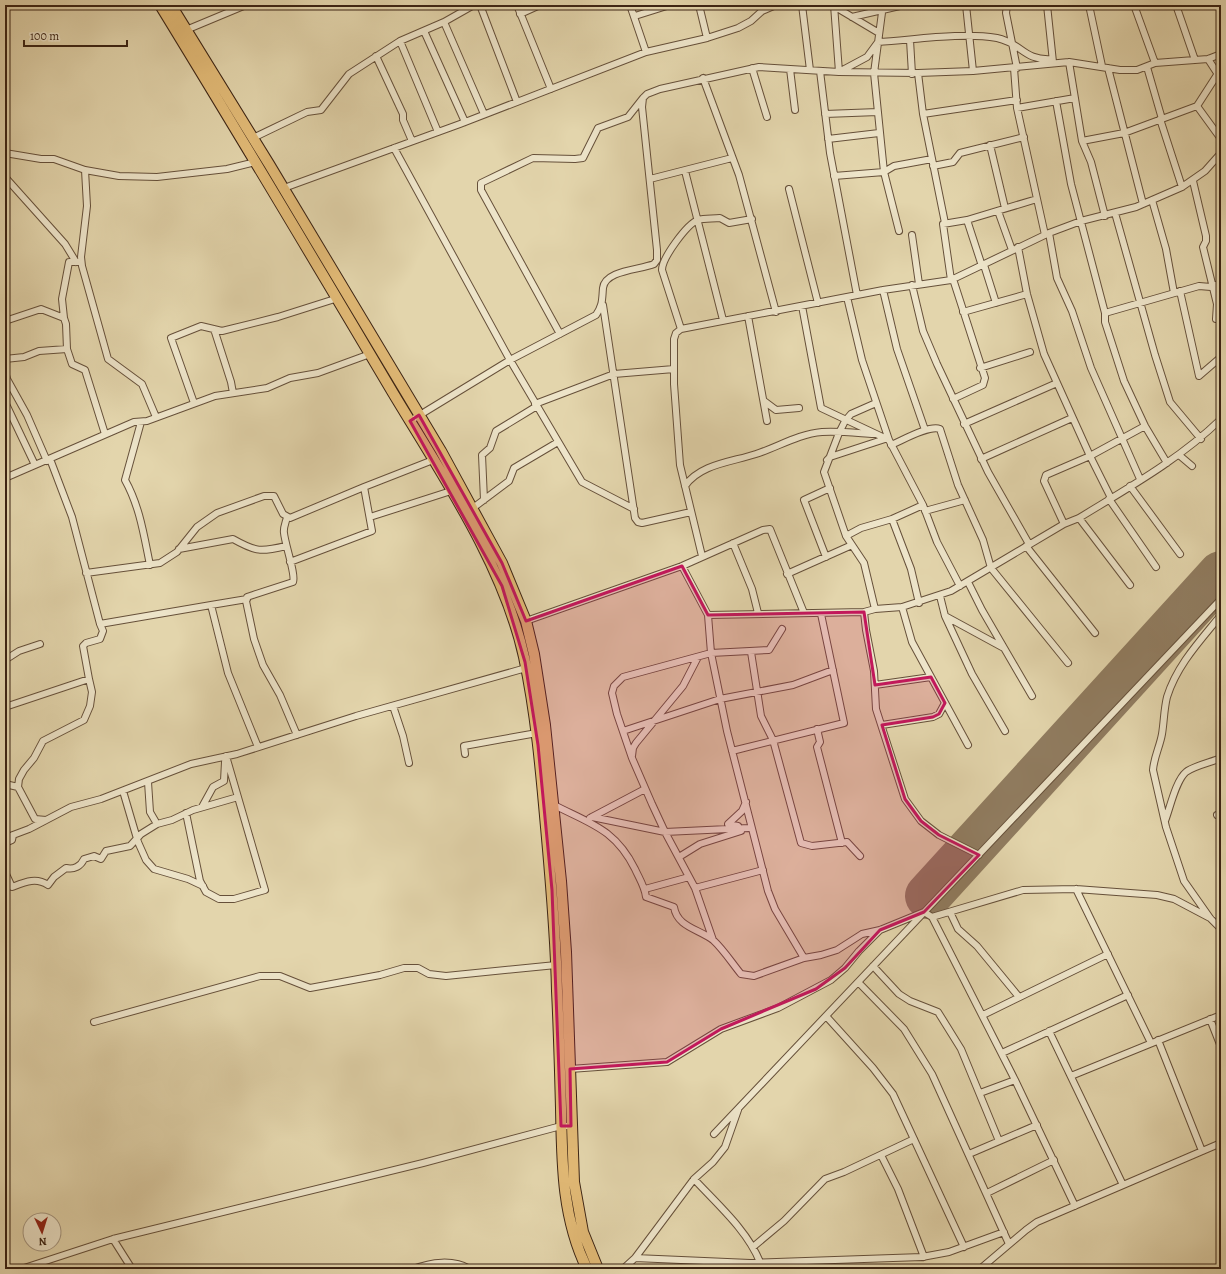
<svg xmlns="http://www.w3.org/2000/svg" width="1226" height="1274" font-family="Alegreya,serif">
  <rect width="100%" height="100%" fill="#e3d5ac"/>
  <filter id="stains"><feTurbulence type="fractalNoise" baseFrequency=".005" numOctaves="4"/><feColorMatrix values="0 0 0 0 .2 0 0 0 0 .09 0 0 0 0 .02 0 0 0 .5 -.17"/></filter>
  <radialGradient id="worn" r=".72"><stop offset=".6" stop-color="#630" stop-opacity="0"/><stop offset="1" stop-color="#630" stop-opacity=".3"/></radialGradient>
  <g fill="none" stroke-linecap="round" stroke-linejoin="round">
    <path stroke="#907c60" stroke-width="46" d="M928,896L1221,574"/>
    <defs>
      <path id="minor" d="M480,5L517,102
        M517,5L551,89
        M630,5L646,52
        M699,5L707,38
        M802,5L810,70
        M832,5L879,33
        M834,5L839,72L867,57L878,42C914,40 961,32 997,38C1022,43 1023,61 1052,59
        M883,5L874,73L884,172L894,166L932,159
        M966,5L973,71
        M1007,5L1006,13L1017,68
        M1047,5L1053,62
        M1089,5L1102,66
        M1134,5L1155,63
        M1176,5L1195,60
        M1220,5L1221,14
        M520,14L540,5
        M635,16L670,5
        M852,17L904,5
        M444,22L484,114
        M186,30L246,5
        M424,31L465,122
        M910,40L912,74
        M400,41L438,132
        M376,56L403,114V120L412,141
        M1208,59L1221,79
        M1069,62L1082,141L1091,162L1105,216
        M1147,67L1162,119
        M752,68L767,117
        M1014,68L1017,108L1075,98
        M1108,68L1143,204
        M790,69L795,110
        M820,71L830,153L857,295
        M918,73L923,114L945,223
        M703,78L739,175L776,312
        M1056,101L1071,184L1105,313
        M1197,106L1221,139
        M1017,108L1045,235
        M825,114L878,112
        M923,114L1017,100
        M1160,119L1182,187
        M253,138L307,112L321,110L349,74L400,41L444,22L474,5
        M828,139L879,133
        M1082,141L1124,133L1197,106L1217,75
        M990,145L1005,208
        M394,148L510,360L582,482L634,509
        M5,153L41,159H54L85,170L119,176L157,177L227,169L256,162
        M933,166L953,162L960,153L1024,137
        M85,170L87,206L81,257L82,266L108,359L142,384L156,417
        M685,171L723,320
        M834,176L884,172L899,231
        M5,177L65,244L76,262
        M650,179L732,158
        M1193,181L1206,236V241L1203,247L1217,304L1216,319
        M284,188L460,124L646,52L707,38L738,28L751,21L762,11L776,5
        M789,189L818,303
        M1152,200L1166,249L1174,293
        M998,211L1012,250
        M1115,213L1155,355L1170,402L1201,439
        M967,220L982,266
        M1049,233L1057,278L1072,311L1091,368L1140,479
        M912,235L919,284
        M1018,247L1027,294L1044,354L1090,456L1111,498
        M984,265L996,303
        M951,280L943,224L967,220L1037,199
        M912,285L923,331L937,364L988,472L1029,544
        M883,290L897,349L925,430
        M1180,291L1199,376L1221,357
        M847,297L862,360L889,440L923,505L937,542L960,586
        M603,305L635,518L638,522L642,523L691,512
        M802,306L821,408L889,440
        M963,312L1027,294
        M748,316L767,421
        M64,318L62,299L69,262H79
        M5,321L41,309L64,318L66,324L67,349
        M214,329L231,382L233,393
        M681,329L662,270C662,258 687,224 698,220C705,218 713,219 720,218L729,223L752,219
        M560,334L481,190V183L533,158L575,159L583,158L598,128L628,117L643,98
        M5,359L24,357L39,351L67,349L72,364L85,370L105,434
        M980,368L1030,352
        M5,371L7,379L27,415L47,461
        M953,399L983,385L985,378L953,279
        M764,401L776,410L799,408
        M5,402L35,465
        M194,403L171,338L201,326L222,331L278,317L338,298
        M535,404L614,374L674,369
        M410,421L510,360L596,315C603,305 602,299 603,288C605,270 640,270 654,264L657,260V250L642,107L643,98L647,94L660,89L759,67L839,72L918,73L973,71L1069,62L1120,70H1137L1155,63L1208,59L1221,54
        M141,422L125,480C140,507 144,536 150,565
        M964,424L1057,383
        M891,445C903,440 929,425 940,429L958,485L983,540L991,568L1068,663
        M1179,455L1192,466
        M50,459L72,517L100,624L211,605
        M981,459L1072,418
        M827,460L830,457L885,439
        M1167,463L1145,426L1124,381L1105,322V313L1199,286L1211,287L1221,283
        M5,478L134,422L147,421L215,396L267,388L290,378L318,373L370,354
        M685,486C700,464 732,462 756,454C778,447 798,434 822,432C839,431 857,433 874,434
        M1130,486L1180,554
        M1109,499L1156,567
        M484,500L482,455L490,448L496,431L537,406
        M473,508L509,481L514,468L558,442
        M925,511L965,500
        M287,517C286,522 283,528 284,533C285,544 296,575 293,582L253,595L247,597L246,601L254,639L263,665L280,695L297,735
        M370,517L451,491
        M1079,518L1130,585
        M892,519L911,569L919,603
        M1064,524L1044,481L1046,475L1090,456L1145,426
        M846,536L861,528L892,519L923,505
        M733,543L752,589L758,613
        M1026,546L1095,633
        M179,549L233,539C256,552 261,552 286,546
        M702,556L680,465L674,384V339L676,333L681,329L883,290L951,280L1049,233L1081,221L1136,207L1182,187L1205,171L1221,153
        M826,557L804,500L830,488
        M290,562L372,531L364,487L433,460
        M682,566L708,615L711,653L727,731L768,891L775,909L804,958
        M86,573L160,563L177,552L197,527L217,513L264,496H274L283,514L290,518L364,487
        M787,574L852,545
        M968,582L982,610L1032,696
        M940,596L945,616L1002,647
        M247,599L211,605L228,673L258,747
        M902,607L912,642L968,745
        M875,609L864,563L846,536L824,472L839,433L845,421L851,414L876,403
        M864,612L866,630L874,671L876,709L905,799L921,821L939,835L979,855
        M708,615L864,612L875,609L902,607L951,591L1064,524L1079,518C1128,488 1180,459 1221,419
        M1221,615C1200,641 1177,665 1167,697C1164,709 1164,722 1162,734C1160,746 1154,757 1153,770L1166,827L1184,881L1210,918L1221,929
        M945,616L972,674L1005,731
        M526,621L682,566L763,530L770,529L804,613
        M751,652L761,716L773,740L801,843L812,846L847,842L860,856
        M5,660L19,651L40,644
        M89,679L83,646L86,643L100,639L103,631L100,624
        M875,685L931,677
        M393,706L403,736L409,763
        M5,707L89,679L92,692L90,706L84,720L43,741L34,758L24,770L19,779L18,787L35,819L46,820
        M882,725L933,717L939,714L945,703
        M817,729L820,742L817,747L842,843
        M623,731L720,699L793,685L833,670
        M732,751L844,723L821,614
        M465,754L464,746L537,733
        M632,756L633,748L636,743L683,686L698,657
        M148,782L150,812L157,824L172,820L193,810L238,797
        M5,784L18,787
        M123,791L138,842L146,860L154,869L188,879L203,886
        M554,805C591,824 615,829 635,869C639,878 645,887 646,897L674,907C677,927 699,929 713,940C723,949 732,963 741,974L754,976L804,958L821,955L837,950L862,934L880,930L924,912L932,917L1023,890L1076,889L1157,895L1174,899L1210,918
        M202,807L213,787L224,781L225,762
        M186,813L200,881L206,892L219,899H234L265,890L226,756
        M1217,815L1221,814
        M592,817L665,832L749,828
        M590,818L645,789
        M1165,821C1170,808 1176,780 1186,772C1193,766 1212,762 1221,758
        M738,826L728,824L742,811L746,802
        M5,838L29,829L71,807L101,799L191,764L237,754L356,716L526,668
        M5,843L12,840L13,835
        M679,857L700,844L741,831
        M5,872L12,887C25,882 36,877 48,885L54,877L66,868C74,870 81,866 84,859L94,856L101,859L106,851L130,846L141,834L157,824
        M695,888L763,870
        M645,889L689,877
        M1076,889L1151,1043
        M950,912L958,929L977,946L1019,997
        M932,917L1015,1080L1075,1206
        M713,940L695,888L665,832L652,804L632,758L617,714L612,693L614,686L623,677L711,653L769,650L782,629
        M873,966L899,994L910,1001L938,1012L961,1049L999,1141
        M858,982L904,1029L932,1074L1009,1244
        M983,1015L1108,954
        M826,1016L873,1068L893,1094L964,1247
        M1210,1019L1221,1047
        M94,1022L260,976H280L310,988L380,975L404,968H418L429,974L446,976L556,965
        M1049,1031L1123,1185
        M1158,1040L1202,1151
        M1002,1053L1128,995
        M570,1069L667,1062L721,1029L778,1008L831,980L845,968L859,951L880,930
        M1071,1076L1221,1015
        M980,1093L1015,1080
        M714,1134L1221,599
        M969,1154L1037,1125
        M881,1155L898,1189L924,1257
        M694,1179C718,1205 747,1230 760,1262
        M987,1193L1054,1160
        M113,1239L132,1269
        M753,1247L784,1221L825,1179L844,1172L914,1139
        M635,1258L750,1263L922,1257L949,1252L1004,1232
        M21,1269L113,1239L423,1163L561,1126H571
        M413,1269C431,1262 453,1259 470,1269
        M623,1269L635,1258L694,1179L713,1162L725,1147L738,1110
        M980,1269L1026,1230L1037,1222L1221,1143"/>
      <path id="trunk" d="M160,5C239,134 316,263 393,393C441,473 504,565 524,657C536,713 541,770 546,827C551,882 556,936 557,991C559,1030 560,1069 561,1108C562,1163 562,1218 587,1269
        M171,5L269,164L441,451L502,563L526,621L534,654L545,725L561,881L566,952L574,1182L583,1232L598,1269"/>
    </defs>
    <use href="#minor" stroke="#66503a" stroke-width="8"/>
    <use href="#trunk" stroke="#3c2414" stroke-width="12"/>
    <use href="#minor" stroke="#ede4c9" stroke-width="6"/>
    <use href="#trunk" stroke="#e2ba76" stroke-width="10"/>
  </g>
  <path fill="#c2185b" fill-opacity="0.2" stroke="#c2185b" stroke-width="3" stroke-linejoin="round" d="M419,415L502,563L526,621L682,566L708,615L864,612L875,685L931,677L945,703L939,714L933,717L882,725L905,799L921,821L939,835L979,855L924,912L880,930L845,968L816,989L721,1029L667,1062L570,1069L571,1126H561L552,890L538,745L525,662L502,586L410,421Z"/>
  <rect width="1226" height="1274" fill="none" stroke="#e3d5ac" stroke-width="20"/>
  <rect x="6" y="6" width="1214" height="1262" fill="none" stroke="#3c2414" stroke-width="2"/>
  <rect x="10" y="10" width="1206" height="1254" fill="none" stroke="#3c2414"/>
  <g transform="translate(42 1232) rotate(176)"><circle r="19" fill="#ede4c9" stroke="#a69781"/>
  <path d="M0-3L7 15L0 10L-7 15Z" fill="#8f2418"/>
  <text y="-6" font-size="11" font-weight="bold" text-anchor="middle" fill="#3c2414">N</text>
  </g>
  <path d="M24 40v6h103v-6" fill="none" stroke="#3c2414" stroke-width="2"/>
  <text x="30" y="40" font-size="12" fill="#3c2414" stroke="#ede4c9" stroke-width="3" paint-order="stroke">100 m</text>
  <rect width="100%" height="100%" filter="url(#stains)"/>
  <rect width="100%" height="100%" fill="url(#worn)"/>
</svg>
